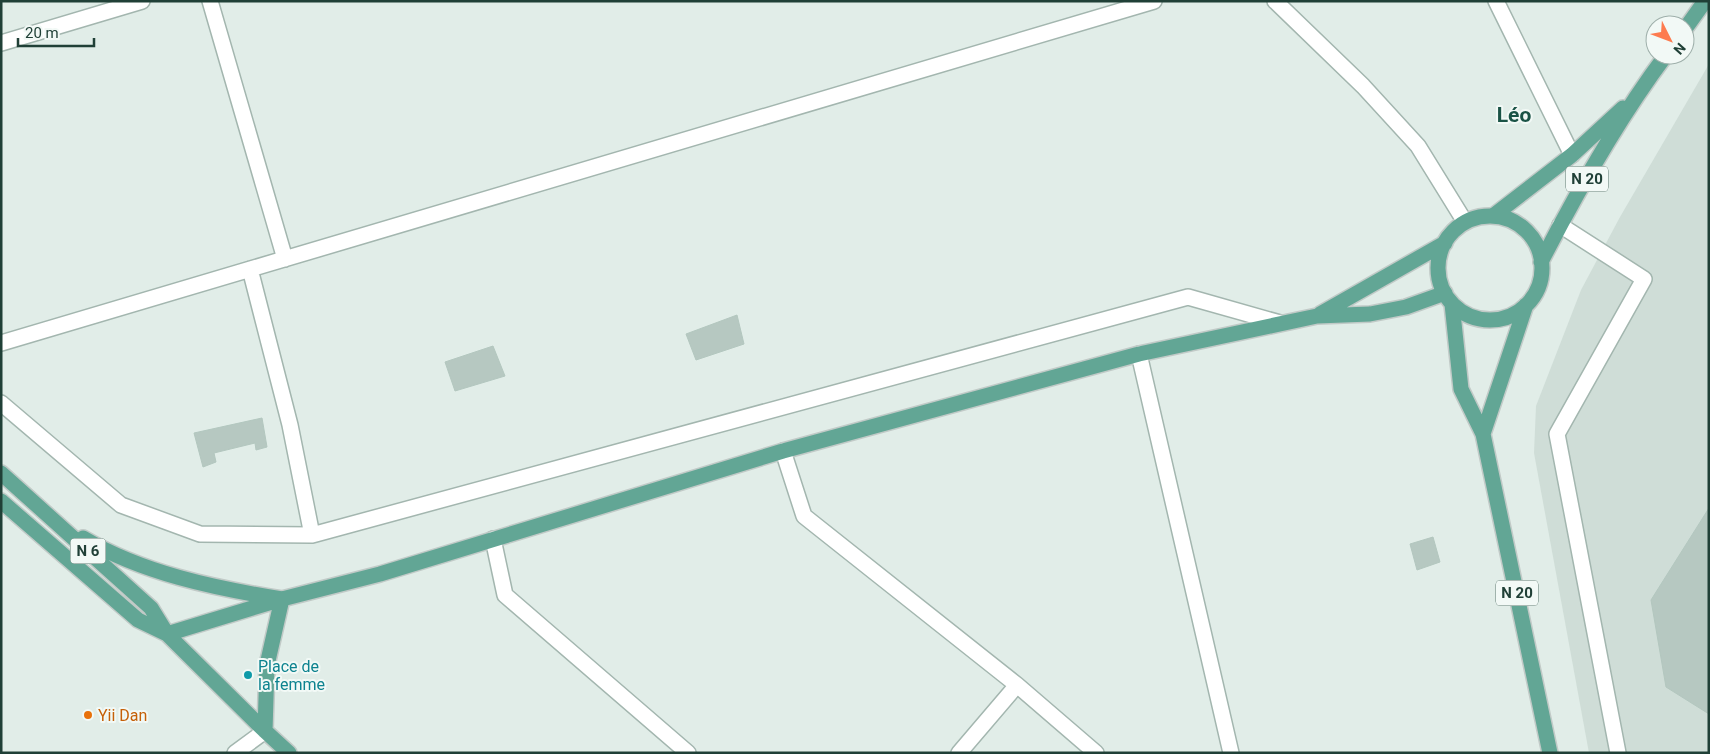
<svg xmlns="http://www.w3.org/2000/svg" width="1710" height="754" font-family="Roboto,sans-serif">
  <rect width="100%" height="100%" fill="#e1ede8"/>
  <path fill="#cfddd7" d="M1709,64V753H1589L1534,453L1536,406L1581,290L1620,217Z"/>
  <path fill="#b6c8c1" stroke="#b3c7bf" d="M737,315L744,344L696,360L686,334Z
    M493,346L505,376L455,391L445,362Z
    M262,418L267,447L256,450L255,443L214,453L216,462L203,467L194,433Z
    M1709,508V714L1666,687L1651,600Z
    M1433,537L1440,562L1417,570L1410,544Z"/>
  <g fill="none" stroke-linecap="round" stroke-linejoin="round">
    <defs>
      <path id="minor" d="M210,1L285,259
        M1275,1L1363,86L1418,146L1465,222
        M1496,1L1572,155
        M1,43L142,1
        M1560,225L1644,279L1557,434L1618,753
        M250,269L290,425L312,535
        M1,343L1154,1
        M1139,354L1231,753
        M1,403L121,505L200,534L312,535L1188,297L1280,323
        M783,451L804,516L1017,685L1096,753
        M493,539L505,595L688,753
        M235,753L265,731
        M959,753L1017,685"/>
      <path id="major" d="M1685,29L1705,1
        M1493,216L1572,155L1623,108
        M1438 268a52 52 0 1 1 104 0a52 52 0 1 1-104 0Z
        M1541,262C1578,190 1618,119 1666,55
        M1452,304L1461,389L1483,434L1550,753
        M1320,314L1445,243
        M1483,434L1526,305
        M1,473L151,608L167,634L265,731L289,753
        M1,501L138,620L167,634L282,599L380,574L783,451L1139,354L1317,316L1370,314L1406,307L1445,293
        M83,538C142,573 214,588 282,599L267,665L265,731"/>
    </defs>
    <use href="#minor" stroke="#a3b6af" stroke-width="18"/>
    <use href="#major" stroke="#c1cac7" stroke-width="18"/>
    <use href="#minor" stroke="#fff" stroke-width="15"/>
    <use href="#major" stroke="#62a695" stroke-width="15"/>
  </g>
  <circle fill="#0f9aa8" stroke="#f2f9f6" stroke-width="2" cx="248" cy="675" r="5"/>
  <circle fill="#e8710a" stroke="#f2f9f6" stroke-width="2" cx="88" cy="715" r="5"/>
  <g text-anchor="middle" stroke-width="4" stroke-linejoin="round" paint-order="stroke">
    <g fill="#f2f9f6" stroke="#5f7870" stroke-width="1">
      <rect x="1566" y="166.5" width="42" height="25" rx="4"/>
      <rect x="70.5" y="538.5" width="35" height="25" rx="4"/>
      <rect x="1496" y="580.5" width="42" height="25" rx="4"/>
    </g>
    <g font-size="15" font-weight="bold" fill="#204037">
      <text x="1587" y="184">N 20</text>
      <text x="88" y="556">N 6</text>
      <text x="1517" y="598">N 20</text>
    </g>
    <g font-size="16" fill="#0d838f" stroke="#f2f9f6" text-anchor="start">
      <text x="258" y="672">Place de<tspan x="258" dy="18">la femme</tspan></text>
    </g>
    <g font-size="16" fill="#c56008" stroke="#f2f9f6" text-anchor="start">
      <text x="98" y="721">Yii Dan</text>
    </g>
    <g font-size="21" font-weight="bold" fill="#1a5346" stroke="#f2f9f6">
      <text x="1514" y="122">Léo</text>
    </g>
  </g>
  <rect width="1710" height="754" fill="none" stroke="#204037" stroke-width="5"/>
  <g transform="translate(1670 40) rotate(132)"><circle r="24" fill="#f2f9f6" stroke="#9eafaa"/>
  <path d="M0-4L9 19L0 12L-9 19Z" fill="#fd7b4f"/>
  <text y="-8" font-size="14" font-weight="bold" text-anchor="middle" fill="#204037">N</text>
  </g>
  <path d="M18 38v8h76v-8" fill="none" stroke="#204037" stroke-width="2.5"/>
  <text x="25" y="38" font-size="15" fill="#204037" stroke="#f2f9f6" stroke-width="4" paint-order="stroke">20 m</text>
</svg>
